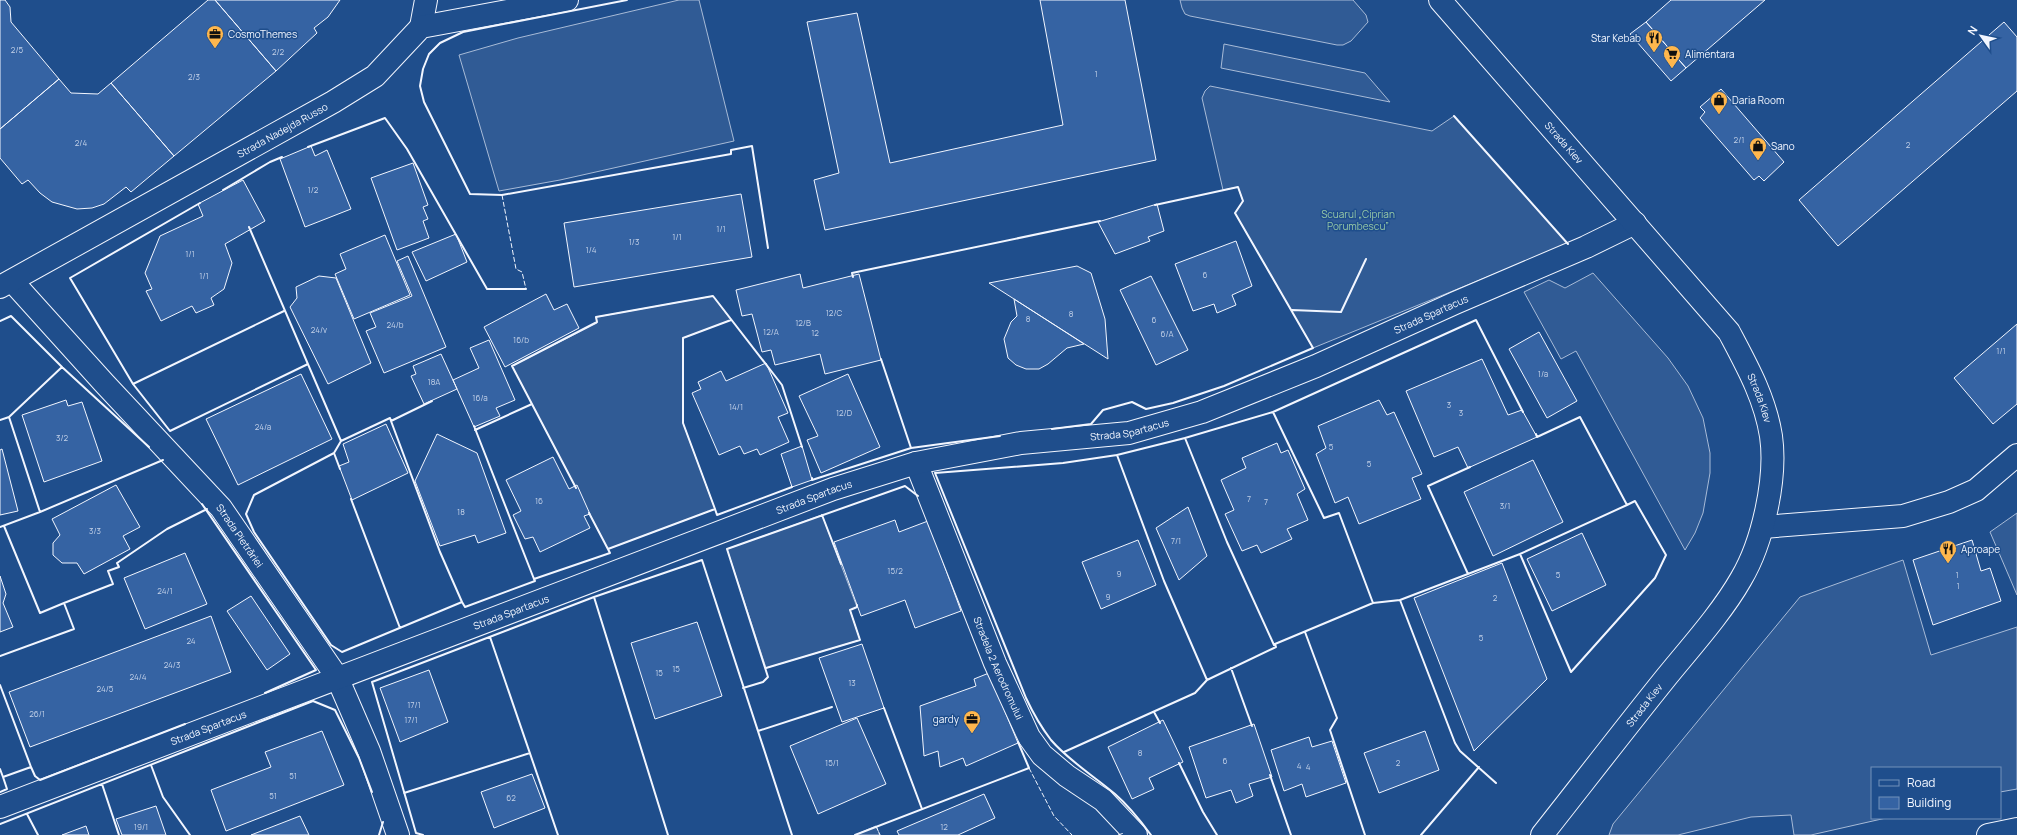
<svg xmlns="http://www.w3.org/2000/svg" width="2017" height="835" font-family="Manrope,sans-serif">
  <rect width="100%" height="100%" fill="#1f4e8c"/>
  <path fill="#305b95" stroke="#a8bbd7" d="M679,0H699L734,141L560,180L499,191L459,55L518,38Z
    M1180,0H1353L1366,15L1368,22L1351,41L1343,45H1337L1190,16L1185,14L1182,8Z
    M1224,44L1365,73L1390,102L1221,68Z
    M1210,86L1432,131L1454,116L1568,244L1313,348L1235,213L1243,201L1238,187L1223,190L1202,98L1205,91Z
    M1593,273L1668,358L1688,386L1703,418L1710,453V473L1703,513L1695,533L1685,550L1576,351L1561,359L1524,292L1549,280L1565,288Z
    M713,296L731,320L683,338V423L715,509L608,549L512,366L597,323L596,317Z
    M2017,513V595L1990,532Z
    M822,515L857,607L850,610L860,640L766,668L727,549Z
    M1903,560L1931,655L2017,627V789L2000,792V768H1872V818H1886L1811,835H1794L1791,815L1751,817L1678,835H1609L1613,824L1800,597Z
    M876,826L880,835H855Z"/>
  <path fill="#3563a3" stroke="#f2f6ff" d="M0,0H5L10,7L11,22L59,79L0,129Z
    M208,0H215L276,71L174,156L111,83Z
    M215,0H340L328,17L314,28L317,33L276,71Z
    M1040,0H1125L1156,160L825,230L814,180L839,173L807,22L857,13L890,163L1063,125Z
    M1671,0H1765L1686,68L1646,22Z
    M1646,22L1686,68L1671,81L1630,34Z
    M2004,22L2017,37V91L1838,246L1799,200Z
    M59,79L71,93L98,94L111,83L174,156L131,192L126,187L104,204L92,208L77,209L52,202L40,193L28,180L22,184L0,158V129Z
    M1721,89L1784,162L1764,181L1759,176L1754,180L1700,118L1705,112L1700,107Z
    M311,146L315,156L327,150L351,209L305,227L280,159Z
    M413,163L428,205L423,207L428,219L423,221L429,238L397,250L371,178Z
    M243,180L265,221L225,244L232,263L224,289L211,298L214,305L196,313L192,306L161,321L146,291L152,289L145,273L160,236L203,216L198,204Z
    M741,194L752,257L574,287L564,223Z
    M1157,204L1164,231L1148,237L1150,241L1115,254L1098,222Z
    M456,234L467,262L426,281L412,252Z
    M385,235L410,295L354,319L335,274L346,269L340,254Z
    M1236,241L1252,286L1232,295L1236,305L1217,313L1214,304L1193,311L1175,264Z
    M408,256L446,347L384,373L366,331L376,327L370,313L412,296L397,261Z
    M1077,266L1091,273L1105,319L1108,359L989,283Z
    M800,274L803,288L859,274L881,360L825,374L820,354L775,365L771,350L762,352L752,314L742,316L736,290Z
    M319,276L336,278L371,363L328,384L290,307L297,298L296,287Z
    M1151,276L1188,350L1156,365L1120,290Z
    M546,294L554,310L567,304L579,328L505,367L484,327Z
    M1014,299L1084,344L1067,348L1048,364L1039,369H1026L1016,365L1008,358L1004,339L1011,322L1017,316Z
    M2017,324V404L1993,424L1954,378Z
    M1539,332L1577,401L1547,418L1509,349Z
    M489,340L515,400L496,408L500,416L474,427L453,380L479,368L470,348Z
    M441,354L457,389L424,404L411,376L416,374L413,366Z
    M1482,359L1508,415L1522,410L1537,437L1468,468L1458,447L1434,457L1406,391Z
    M766,363L788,413L778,417L789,442L760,455L757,449L744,454L740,446L719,455L692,393L701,389L698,382L721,371L726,381Z
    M301,374L332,439L238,485L206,419Z
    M848,374L880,447L821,473L807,440L818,436L799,396Z
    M66,400L68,406L82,402L102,461L44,482L22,415Z
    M1379,400L1387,415L1394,412L1422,474L1412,478L1421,499L1359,524L1348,497L1335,503L1316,454L1326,448L1318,426Z
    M386,424L408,473L352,500L339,466L349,462L343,444Z
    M437,434L477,453L506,533L478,543L475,535L440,546L415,481Z
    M1277,443L1281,453L1288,450L1305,489L1297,494L1308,520L1287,529L1292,539L1261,553L1257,545L1242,551L1225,514L1234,510L1221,480L1246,468L1242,458Z
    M802,446L812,480L792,487L781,454Z
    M2,449L18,511L0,515V450Z
    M553,457L569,489L577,485L590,514L584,516L590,528L540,552L533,537L525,539L513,515L521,511L506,480Z
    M1533,460L1563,522L1493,556L1464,492Z
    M116,485L140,527L123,536L130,549L84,574L77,563H62L53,555V543L60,535L52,519Z
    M1188,507L1207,556L1179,580L1156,528Z
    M895,520L899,532L928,521L961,611L915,628L905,600L861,616L834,542Z
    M1582,533L1606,585L1552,611L1527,559Z
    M1138,540L1156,585L1101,609L1082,562Z
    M1972,540L1981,571L1990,568L2001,601L1933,625L1913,560Z
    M185,553L207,604L145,629L124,578Z
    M1502,563L1547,679L1474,751L1414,598Z
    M0,576L6,594L3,603L13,627L0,632Z
    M251,596L290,654L267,670L227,611Z
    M211,616L231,672L30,747L9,692Z
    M697,622L722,696L655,719L631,643Z
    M862,644L884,708L842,722L819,658Z
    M429,670L448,722L400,742L380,688Z
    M989,673L1018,743L966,766L963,758L940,767L938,751L924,756L920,706L976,686L974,679Z
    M857,718L886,784L818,814L790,746Z
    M1163,720L1183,762L1149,778L1154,789L1132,799L1108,747Z
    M1254,724L1272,777L1249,784L1253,796L1236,803L1231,790L1206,798L1189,747Z
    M322,731L344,785L226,831L211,790L271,767L265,752Z
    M1425,731L1439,770L1379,793L1364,753Z
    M1309,737L1312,747L1332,741L1346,783L1306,797L1302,784L1284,791L1271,750Z
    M532,774L545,808L494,828L481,792Z
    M984,794L995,818L958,835H899L897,831Z
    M156,806L166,835H122L116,819Z
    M300,816L309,835H251Z
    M86,826L89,835H62Z"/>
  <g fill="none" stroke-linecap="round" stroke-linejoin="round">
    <defs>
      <g id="minor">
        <path d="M421,27L426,0"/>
        <path id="s1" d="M12,281L104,383L221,508L337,677L369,751L398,835"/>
        <path id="s2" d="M0,287L333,102L375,76L421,27L567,0"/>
        <path id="s3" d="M916,463L995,663L1029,737L1042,755L1067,776L1103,800L1136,835"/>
        <path d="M1763,527L1903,516L1949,502L1976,490L2017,455"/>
        <path id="s4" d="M0,807L833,489L916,463L1021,443L1129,433L1202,412L1316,366L1455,303L1586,247L1635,223"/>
      </g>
      <path id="secondary" d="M1988,835L2017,829"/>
      <g id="primary">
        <path id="s5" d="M1440,0L1729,332C1747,366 1765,398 1771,436C1777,478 1763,542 1741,579C1721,614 1689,649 1664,680C1623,731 1583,783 1542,835"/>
      </g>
    </defs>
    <use href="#minor" stroke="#f2f6ff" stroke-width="24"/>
    <use href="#secondary" stroke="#f2f6ff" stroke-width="24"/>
    <use href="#primary" stroke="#f2f6ff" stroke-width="24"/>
    <use href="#minor" stroke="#1f4e8c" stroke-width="22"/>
    <use href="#secondary" stroke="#1f4e8c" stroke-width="22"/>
    <use href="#primary" stroke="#1f4e8c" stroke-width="22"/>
    <path stroke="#f2f6ff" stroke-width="1" stroke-dasharray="5 2" stroke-linecap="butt" d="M502,195L516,269L522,272L526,289
      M1029,768L1054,816L1072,835
      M876,826L880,835
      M1118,835L1124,833"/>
    <path stroke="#f2f6ff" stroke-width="2" d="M627,0L463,32L440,43L429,54L423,69L420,86L424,102L470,194L502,195L731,154V150L752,146L768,248
      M1454,116L1568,244
      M308,147L385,118L407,149L487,289H526
      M223,190L270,162L282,157
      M200,203L70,278L133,384L170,431L308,364
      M249,227L341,441
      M853,277L852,273L1100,221
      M1292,310L1341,312L1366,259
      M731,320L683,338V423L715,509L717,515L792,487
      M0,321L11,316L62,367L149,447
      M881,359L911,448
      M133,384L284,311
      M432,401L391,421L390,418L341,441L334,453L254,495L246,514L254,532L331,645L342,652L462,602L465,607L535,581L534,579L610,553L589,513
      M1273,412L1324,518L1339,513L1373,603
      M0,420L9,417
      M391,421L440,552L462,602
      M474,426L534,579
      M1052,429L1091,424L1103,410L1132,402L1146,409L1173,403L1224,386L1313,348L1235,213L1243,201L1238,187L1155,205
      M475,430L532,404
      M1185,438L1227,542L1274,645L1275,644
      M334,453L340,469
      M1117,455L1164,581L1207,680
      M812,478V480L911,448L1000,436
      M576,488L512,366L597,322L596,317L713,296L782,385L802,447
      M351,499L400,628
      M202,504L316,670L265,693
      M40,512L9,417L62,367
      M822,515L841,564
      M4,526L40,613L64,603
      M0,527L40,512L163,460
      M608,549L715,509
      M1520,554L1627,505
      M1468,574L1428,486L1470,467
      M594,597L668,835
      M1305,632L1337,718L1330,730L1365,835
      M490,637L558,835
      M0,656L74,629L64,603L113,584L108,571L119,567L117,563L167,529L207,509
      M766,668L860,640L850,610L857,607V605
      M1231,668L1252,726
      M0,685L31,767
      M743,688L763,682L768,677L727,549L905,486L918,496
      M884,708L922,809
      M1154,712L1160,723
      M758,731L832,707
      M1064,752L1195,693L1207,680L1276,647L1275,644L1373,603L1400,600
      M1179,763L1203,812L1217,835
      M151,765L163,797L190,835
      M0,769L3,777
      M1270,775L1291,835
      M1496,783L1460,751L1455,743L1400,600L1520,554L1571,672L1655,578L1666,555L1635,501L1627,505L1580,417L1537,437L1536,434
      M102,784L119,835
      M0,792L7,789L3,777L31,767L35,776L40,780L185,724
      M404,793L530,753
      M27,814L38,835
      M0,824L313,701L335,710L359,758L372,792
      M379,835L383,822
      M423,835L416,833L372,682L594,597L702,560L792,835
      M855,835L1029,768L1018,742
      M1151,835C1140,820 1129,806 1115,794C1094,776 1069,761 1051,740C1041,727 1033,713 1026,698L935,473L1063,463L1117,455L1185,438L1273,412L1476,320L1523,412
      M1421,835L1479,767"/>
  </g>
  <defs>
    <symbol id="office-pin" viewBox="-11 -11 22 30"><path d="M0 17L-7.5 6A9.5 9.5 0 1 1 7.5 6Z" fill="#ffb74d" stroke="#1f4e8c"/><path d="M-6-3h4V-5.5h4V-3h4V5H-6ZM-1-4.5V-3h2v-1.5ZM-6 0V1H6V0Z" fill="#111"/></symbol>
    <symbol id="restaurant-pin" viewBox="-11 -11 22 30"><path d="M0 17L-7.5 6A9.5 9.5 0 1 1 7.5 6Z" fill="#ffb74d" stroke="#1f4e8c"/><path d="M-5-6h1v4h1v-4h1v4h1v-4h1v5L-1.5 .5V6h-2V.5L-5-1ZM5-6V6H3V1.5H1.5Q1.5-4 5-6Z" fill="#111"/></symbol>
    <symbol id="supermarket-pin" viewBox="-11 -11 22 30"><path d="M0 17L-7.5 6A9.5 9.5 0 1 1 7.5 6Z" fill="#ffb74d" stroke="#1f4e8c"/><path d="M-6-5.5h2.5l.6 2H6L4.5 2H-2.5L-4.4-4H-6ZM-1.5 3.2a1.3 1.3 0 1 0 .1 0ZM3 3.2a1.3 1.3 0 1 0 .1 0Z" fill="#111"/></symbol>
    <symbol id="shop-pin" viewBox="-11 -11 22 30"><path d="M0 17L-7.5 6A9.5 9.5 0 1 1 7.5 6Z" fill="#ffb74d" stroke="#1f4e8c"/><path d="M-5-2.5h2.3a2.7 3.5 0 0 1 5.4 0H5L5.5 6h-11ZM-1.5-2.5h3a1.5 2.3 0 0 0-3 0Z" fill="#111"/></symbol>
  </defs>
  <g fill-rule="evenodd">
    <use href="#office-pin" x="205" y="24" width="20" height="27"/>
    <use href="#restaurant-pin" x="1644" y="28" width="20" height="27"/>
    <use href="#supermarket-pin" x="1662" y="44" width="20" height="27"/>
    <use href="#shop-pin" x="1709" y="90" width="20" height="27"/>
    <use href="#shop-pin" x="1748" y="136" width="20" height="27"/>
    <use href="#restaurant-pin" x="1938" y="539" width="20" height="27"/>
    <use href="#office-pin" x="962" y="709" width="20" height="27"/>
  </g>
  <g text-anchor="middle" stroke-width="3" stroke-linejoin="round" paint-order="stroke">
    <g font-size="8" fill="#c3d1e8">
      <text x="17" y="53">2/5</text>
      <text x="278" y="55">2/2</text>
      <text x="1096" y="77">1</text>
      <text x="194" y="80">2/3</text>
      <text x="1739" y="143">2/1</text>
      <text x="81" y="146">2/4</text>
      <text x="1908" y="148">2</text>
      <text x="313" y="193">1/2</text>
      <text x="721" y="232">1/1</text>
      <text x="677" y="240">1/1</text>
      <text x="634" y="245">1/3</text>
      <text x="591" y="253">1/4</text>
      <text x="190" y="257">1/1</text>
      <text x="1205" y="278">6</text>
      <text x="204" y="279">1/1</text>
      <text x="834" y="316">12/C</text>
      <text x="1071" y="317">8</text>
      <text x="1028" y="322">8</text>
      <text x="1154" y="323">6</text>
      <text x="803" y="326">12/B</text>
      <text x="395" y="328">24/b</text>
      <text x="319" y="333">24/v</text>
      <text x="771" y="335">12/A</text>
      <text x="815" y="336">12</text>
      <text x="1167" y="337">6/A</text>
      <text x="521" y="343">16/b</text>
      <text x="2001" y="354">1/1</text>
      <text x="1543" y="377">1/a</text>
      <text x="434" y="385">18A</text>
      <text x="480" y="401">16/a</text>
      <text x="1449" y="408">3</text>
      <text x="736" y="410">14/1</text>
      <text x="844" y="416">12/D</text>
      <text x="1461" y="416">3</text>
      <text x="263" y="430">24/a</text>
      <text x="62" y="441">3/2</text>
      <text x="1331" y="450">5</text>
      <text x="1369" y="467">5</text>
      <text x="1249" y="502">7</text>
      <text x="539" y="504">16</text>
      <text x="1266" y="505">7</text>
      <text x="1505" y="509">3/1</text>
      <text x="461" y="515">18</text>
      <text x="95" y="534">3/3</text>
      <text x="1176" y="544">7/1</text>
      <text x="895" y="574">15/2</text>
      <text x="1119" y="577">9</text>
      <text x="1558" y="578">5</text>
      <text x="1957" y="578">1</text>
      <text x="1958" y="589">1</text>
      <text x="165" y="594">24/1</text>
      <text x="1108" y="600">9</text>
      <text x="1495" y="601">2</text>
      <text x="1481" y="641">5</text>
      <text x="191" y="644">24</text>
      <text x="172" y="668">24/3</text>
      <text x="676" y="672">15</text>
      <text x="659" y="676">15</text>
      <text x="138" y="680">24/4</text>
      <text x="852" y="686">13</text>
      <text x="105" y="692">24/5</text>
      <text x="414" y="708">17/1</text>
      <text x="37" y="717">26/1</text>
      <text x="411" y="723">17/1</text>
      <text x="1140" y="756">8</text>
      <text x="1225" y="764">6</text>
      <text x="832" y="766">15/1</text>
      <text x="1398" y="766">2</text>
      <text x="1299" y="769">4</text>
      <text x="1308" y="770">4</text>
      <text x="293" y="779">51</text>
      <text x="273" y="799">51</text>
      <text x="511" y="801">62</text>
      <text x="141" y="830">19/1</text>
      <text x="944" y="830">12</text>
    </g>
    <g font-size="10" fill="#f2f6ff" stroke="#1f4e8c" text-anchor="start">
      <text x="228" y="38">CosmoThemes</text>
      <text x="1641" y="42" text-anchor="end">Star Kebab</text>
      <text x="1685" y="58">Alimentara</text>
      <text x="1732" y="104">Daria Room</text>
      <text x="1771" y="150">Sano</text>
      <text x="1961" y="553">Aproape</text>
      <text x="959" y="723" text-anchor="end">gardy</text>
    </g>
    <g font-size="10" fill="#f2f6ff" stroke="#1f4e8c">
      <text dy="4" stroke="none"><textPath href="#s2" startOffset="323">Strada Nadejda Russo</textPath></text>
      <text dy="4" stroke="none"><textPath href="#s5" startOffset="189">Strada Kiev</textPath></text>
      <text dy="4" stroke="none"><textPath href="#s4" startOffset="1519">Strada Spartacus</textPath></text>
      <text dy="4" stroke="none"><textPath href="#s5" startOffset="513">Strada Kiev</textPath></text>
      <text dy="4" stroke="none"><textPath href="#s4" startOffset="1195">Strada Spartacus</textPath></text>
      <text dy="4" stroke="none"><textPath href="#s4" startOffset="871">Strada Spartacus</textPath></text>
      <text dy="4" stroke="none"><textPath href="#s1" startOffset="342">Strada Pietrăriei</textPath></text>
      <text dy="4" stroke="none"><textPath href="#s4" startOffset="547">Strada Spartacus</textPath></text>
      <text dy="4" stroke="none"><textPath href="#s3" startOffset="221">Stradela 2 Aerodromului</textPath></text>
      <text transform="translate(1644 705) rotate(-52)" y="4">Strada Kiev</text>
      <text dy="4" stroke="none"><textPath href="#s4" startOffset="223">Strada Spartacus</textPath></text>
    </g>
    <g font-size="10" fill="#97c8a6" stroke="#1f4e8c">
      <text x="1358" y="218">Scuarul „Ciprian<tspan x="1358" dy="12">Porumbescu”</tspan></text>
    </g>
  </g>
  <rect x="1871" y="767" width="130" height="52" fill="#1f4e8c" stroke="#7391ba"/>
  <rect x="1879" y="780" width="20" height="6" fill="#1f4e8c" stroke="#7391ba"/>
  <text x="1907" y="787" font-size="12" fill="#f2f6ff">Road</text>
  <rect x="1879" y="797" width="20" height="12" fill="#3563a3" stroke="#7391ba"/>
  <text x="1907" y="807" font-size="12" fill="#f2f6ff">Building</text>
  <g transform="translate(1981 36) rotate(303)" stroke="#1f4e8c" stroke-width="3" paint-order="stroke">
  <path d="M0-3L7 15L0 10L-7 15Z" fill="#f2f6ff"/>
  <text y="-6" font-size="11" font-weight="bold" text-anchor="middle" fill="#f2f6ff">N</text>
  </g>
</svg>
